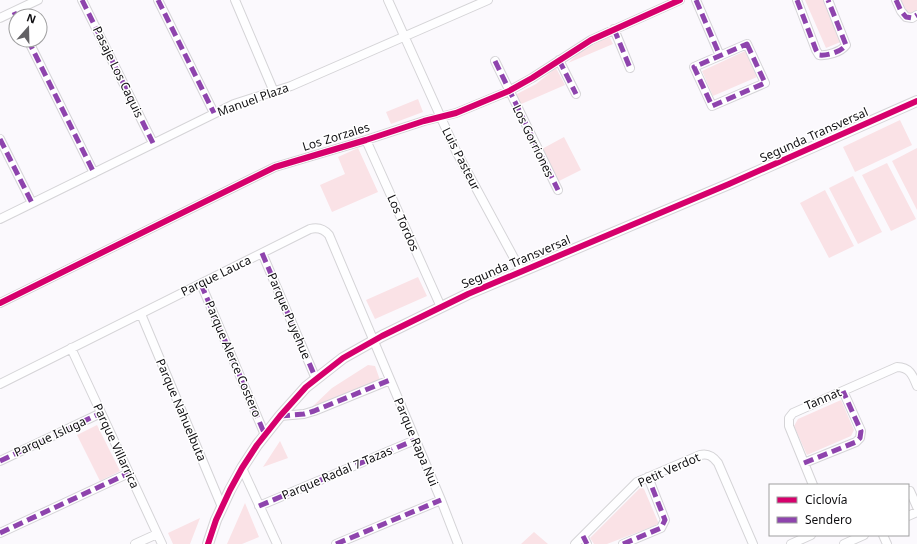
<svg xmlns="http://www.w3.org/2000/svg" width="917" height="544" font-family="'Noto Sans',sans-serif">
  <rect width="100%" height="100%" fill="#fbf9fd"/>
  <path fill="#fae2e6" d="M805,0H826L843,41L826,48Z
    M899,0H917V11L906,16Z
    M609,36L613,44L568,63L580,52Z
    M745,51L757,77L713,96L702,71Z
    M556,68L565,85L519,105L515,95L536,84Z
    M418,99L423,112L391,124L386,112Z
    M900,120L912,145L855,172L843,147Z
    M564,137L581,170L557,182L540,150Z
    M358,148L378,192L332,212L320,185L345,174L338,157Z
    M917,148V210L892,161Z
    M887,163L916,219L891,231L862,175Z
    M853,176L882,232L858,244L829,188Z
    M825,190L854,246L829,258L800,203Z
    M418,277L427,296L375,319L366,300Z
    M368,365L375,366L380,380L312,407L332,388Z
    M841,400L854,430L851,436L807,455L794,426L798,419Z
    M97,425L120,471L100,481L77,435Z
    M280,441L288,458L263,467Z
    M641,487L644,489L659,524L607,544H594L590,538Z
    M245,503L259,537L242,544H227Z
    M200,518L190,544H173L168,533Z
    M534,532L548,544H521Z"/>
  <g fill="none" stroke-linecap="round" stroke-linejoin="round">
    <defs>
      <path id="minor" d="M82,0L153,143
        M158,0L214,113
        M235,0L274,92
        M388,0L456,151L521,271
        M696,0L720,56
        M797,0L816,50L819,55C827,56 841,52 846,45L828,0
        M896,0L901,11L906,17L912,18L917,15
        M0,18L38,0
        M614,29L630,68
        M28,40L94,173
        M747,44L765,83L712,106L694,67Z
        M559,60L576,94
        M495,61L558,190
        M0,139L32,203
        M366,140L441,307
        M0,219L234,104L291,86L488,0
        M262,253L316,379
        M201,284L265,435
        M0,303L275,167L366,140L424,121L456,113L509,91L532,78L591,40L680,0
        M141,314L222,507
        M71,348L162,544
        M0,384L310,229C318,227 324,229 329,235L441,500L458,544
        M280,416L304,414L314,411L390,380
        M0,461L101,413
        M804,463L856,442L860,438L861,431L843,391
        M242,468L277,544
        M813,485L789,426V418L793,413L897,367C910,367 913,376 917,386
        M910,491L917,507
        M259,506L415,440
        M908,516L917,512
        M0,533L129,473
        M883,535L887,544
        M583,536L587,544
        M135,544L157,534
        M336,544L441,500
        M575,544L637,482L700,455C708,453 713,456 718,463L753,544
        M623,544L661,528L665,520L648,477
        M791,544L811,535
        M844,544L864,535"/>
      <path id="tertiary" d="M208,544L216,520L230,490L242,468L257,445L280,416L306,387L343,358L382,336L468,294L729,184L917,101"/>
    </defs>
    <use href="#minor" stroke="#d5d4d7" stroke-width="10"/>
    <use href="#tertiary" stroke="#d5d4d7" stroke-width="12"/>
    <use href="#minor" stroke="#fefeff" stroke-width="8"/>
    <use href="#tertiary" stroke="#fefeff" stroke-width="10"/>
    <path stroke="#8e44ad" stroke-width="5" stroke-dasharray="10 5" stroke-linecap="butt" d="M82,0L153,143
      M158,0L214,113
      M696,0L720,56
      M797,0L816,50L819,55C827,56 841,52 846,45L828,0
      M896,0L901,11L906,17L912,18L917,15
      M14,12L16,16
      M614,29L630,68
      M28,40L94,173
      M747,44L765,83L712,106L694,67Z
      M559,60L576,94
      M495,61L558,190
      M0,139L32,203
      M262,253L316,379
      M201,284L265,435
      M280,416L304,414L314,411L390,380
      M0,461L101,413
      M804,463L856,442L860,438L861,431L843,391
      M259,506L415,440
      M0,533L129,473
      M583,536L587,544
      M336,544L441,500
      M623,544L661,528L665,520L648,477"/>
    <defs>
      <path id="cycleway" d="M0,303L275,167L366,140L424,121L456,113L509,91L532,78L591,40L680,0
        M208,544L216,520L230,490L242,468L257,445L280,416L306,387L343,358L382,336L468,294L729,184L917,101"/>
    </defs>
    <use href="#cycleway" stroke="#fff" stroke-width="8"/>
    <use href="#cycleway" stroke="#d6006c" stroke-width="6"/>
  </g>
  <g text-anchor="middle" stroke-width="3" stroke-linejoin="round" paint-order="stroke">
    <g font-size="12" fill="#100f12" stroke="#fff">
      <text transform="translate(118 72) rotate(64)" y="4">Pasaje Los Caquis</text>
      <text transform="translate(253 100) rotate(-20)" y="4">Manuel Plaza</text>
      <text transform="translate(814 135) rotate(-24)" y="4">Segunda Transversal</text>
      <text transform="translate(336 137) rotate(-17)" y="4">Los Zorzales</text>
      <text transform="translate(533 141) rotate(64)" y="4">Los Gorriones</text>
      <text transform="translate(461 159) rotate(63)" y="4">Luis Pasteur</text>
      <text transform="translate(403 223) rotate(66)" y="4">Los Tordos</text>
      <text transform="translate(516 262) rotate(-23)" y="4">Segunda Transversal</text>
      <text transform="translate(216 276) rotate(-26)" y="4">Parque Lauca</text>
      <text transform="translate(289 316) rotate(67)" y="4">Parque Puyehue</text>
      <text transform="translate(233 359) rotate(67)" y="4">Parque Alerce Costero</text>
      <text transform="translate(823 399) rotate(-23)" y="4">Tannat</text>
      <text transform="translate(181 410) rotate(67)" y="4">Parque Nahuelbuta</text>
      <text transform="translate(50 437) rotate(-25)" y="4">Parque Isluga</text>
      <text transform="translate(416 442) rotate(67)" y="4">Parque Rapa Nui</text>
      <text transform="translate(116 446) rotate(65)" y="4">Parque Villarrica</text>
      <text transform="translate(669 470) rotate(-24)" y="4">Petit Verdot</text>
      <text transform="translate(337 473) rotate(-23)" y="4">Parque Radal 7 Tazas</text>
    </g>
  </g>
  <rect x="769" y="484" width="140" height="52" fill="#ffffff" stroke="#9f9fa0"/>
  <rect x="777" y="497" width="20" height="6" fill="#d6006c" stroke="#9f9fa0"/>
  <text x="805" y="504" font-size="12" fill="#100f12">Ciclovía</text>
  <rect x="777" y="517" width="20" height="6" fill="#8e44ad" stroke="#9f9fa0"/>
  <text x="805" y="524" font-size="12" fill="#100f12">Sendero</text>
  <g transform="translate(28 28) rotate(20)"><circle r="19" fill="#ffffff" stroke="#9f9fa0"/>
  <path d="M0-3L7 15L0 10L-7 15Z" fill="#626164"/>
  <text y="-6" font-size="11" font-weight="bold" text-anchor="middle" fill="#100f12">N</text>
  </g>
</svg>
